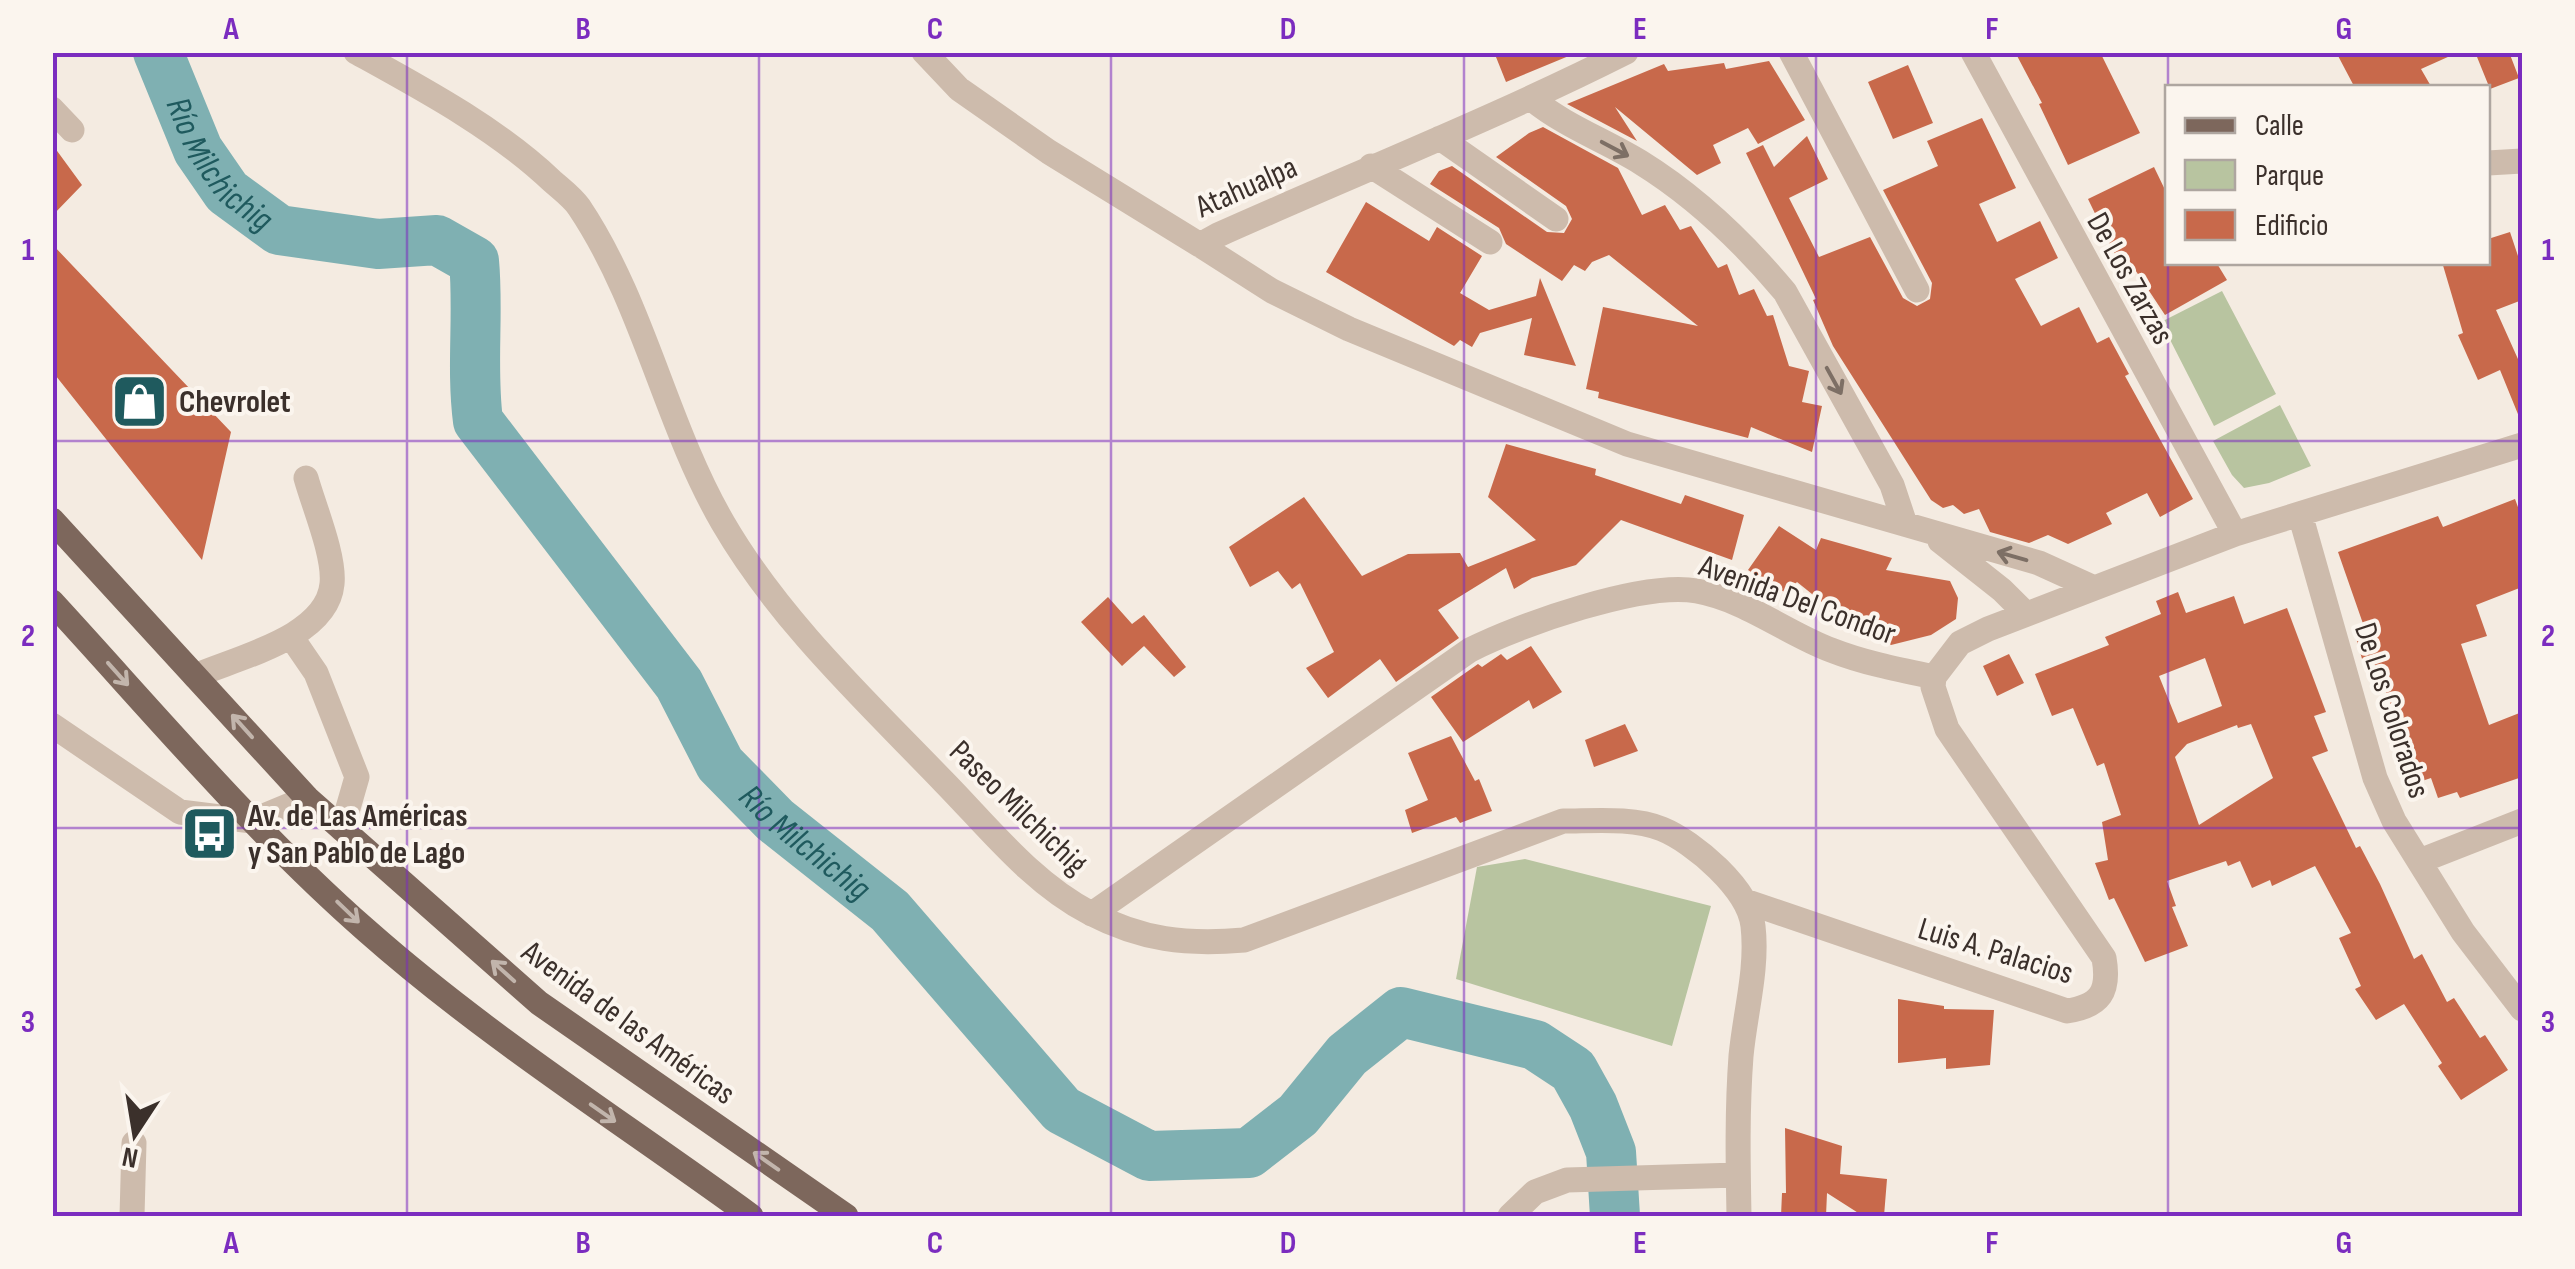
<svg xmlns="http://www.w3.org/2000/svg" width="2575" height="1269" font-family="'Sofia Sans Condensed',sans-serif">
  <rect width="100%" height="100%" fill="#f4ebe1"/>
  <path fill="#b8c4a0" d="M2222,291L2276,394L2214,426L2161,322Z
    M2280,405L2311,466L2269,483L2244,488L2232,475L2213,441Z
    M1525,859L1711,906L1672,1046L1456,979L1477,867Z"/>
  <g fill="none" stroke-linecap="round" stroke-linejoin="round">
    <path stroke="#7fb0b2" stroke-width="50" id="s1" d="M158,52L198,150L227,192L279,230L378,244L437,240L474,261C479,314 471,367 478,421L679,684L720,764L775,820L890,911L1062,1110L1149,1156L1249,1153L1298,1115L1347,1055L1401,1012L1535,1045L1573,1070L1593,1106L1611,1152L1615,1216"/>
  </g>
  <path fill="#c8694b" fill-rule="evenodd" d="M1494,52H1576V53L1506,82Z
    M2015,52H2100L2140,133L2068,165L2039,104L2042,103Z
    M2336,52H2459L2421,69L2432,88H2355Z
    M2475,52H2509L2519,78L2490,89Z
    M1769,61L1805,120L1758,144L1748,128L1713,145L1721,163L1697,175L1615,107L1637,141L1567,104L1664,64L1668,71L1724,63L1726,69Z
    M1908,65L1933,123L1893,139L1868,82Z
    M1982,118L2016,188L1979,204L1997,242L2040,221L2058,258L2015,279L2041,326L2079,307L2097,343L2109,337L2129,374L2125,376L2193,499L2160,517L2147,493L2106,513L2112,524L2068,544L2048,535L2029,543L1990,532L1979,509L1964,514L1953,505L1943,508L1931,500L1833,346L1813,300L1816,299L1746,153L1763,145L1774,167L1807,136L1828,179L1789,198L1819,257L1870,237L1903,298L1917,306L1930,299L1932,283L1883,190L1938,166L1927,141Z
    M1543,127L1618,168L1642,215L1665,205L1680,230L1691,226L1718,268L1727,264L1739,295L1754,289L1767,316L1773,315L1789,366L1809,371L1802,402L1822,406L1812,452L1751,427L1748,438L1598,398L1599,392L1586,389L1603,307L1698,326L1609,255L1592,262L1585,271L1574,265L1562,281L1506,244L1499,228L1430,184L1439,171L1452,166L1547,232L1564,233L1572,219L1566,206L1496,157L1529,133Z
    M52,144L82,185L52,216Z
    M2154,167L2168,196V262H2216L2227,280L2165,315L2126,256L2118,261L2088,199Z
    M1366,202L1429,241L1437,227L1482,256L1460,293L1489,310L1536,296L1540,278L1576,366L1524,355L1532,318L1480,333L1472,347L1460,340L1454,346L1326,272Z
    M2510,232L2522,268V300L2496,310L2522,368V424L2500,370L2478,380L2458,335L2463,333L2442,262H2488V239Z
    M52,244L231,432L202,560L52,371Z
    M1506,444L1596,469L1595,475L1681,504L1685,495L1744,515L1732,560L1621,520L1576,565L1532,578L1514,589L1506,568L1438,610L1459,638L1396,682L1380,659L1328,698L1306,668L1334,652L1300,583L1292,589L1278,571L1250,587L1229,547L1304,497L1362,576L1408,554L1460,553L1468,567L1536,540L1488,497Z
    M2515,499L2522,518V587L2476,605L2487,636L2461,644L2489,725L2522,712V777L2460,798L2457,792L2438,798L2431,778L2422,781L2374,663L2364,666L2357,641L2368,638L2338,552L2438,516L2443,527Z
    M1779,526L1816,550L1821,538L1892,558L1886,570L1950,581L1958,598L1956,619L1931,635L1891,645L1861,622L1857,630L1797,582L1786,593L1748,570Z
    M2178,592L2186,613L2234,596L2244,624L2287,608L2326,712L2314,716L2328,751L2312,757L2356,848L2360,846L2380,884L2414,959L2422,954L2447,1002L2454,998L2480,1038L2485,1035L2508,1070L2461,1100L2438,1066L2442,1063L2404,1004L2376,1020L2355,989L2361,986L2339,938L2351,933L2315,866L2272,886L2270,880L2252,888L2240,861L2228,866L2226,861L2167,881L2176,906L2172,907L2188,946L2145,962L2114,898L2109,900L2095,863L2108,860L2102,822L2121,815L2104,763L2097,766L2073,708L2052,716L2035,674L2109,645L2105,637L2161,614L2156,601ZM2205,658L2222,706L2178,723L2159,676ZM2251,724L2273,778L2199,825L2175,757L2187,744L2237,725L2238,728Z
    M1108,597L1132,624L1144,615L1186,667L1174,677L1144,646L1122,666L1081,622Z
    M1531,646L1562,692L1533,709L1529,700L1463,742L1431,697L1478,664L1482,667L1501,654L1507,660Z
    M2009,654L2024,683L1997,696L1983,666Z
    M1625,724L1638,751L1594,767L1585,740Z
    M1451,736L1475,781L1479,779L1492,811L1460,823L1456,817L1412,833L1405,810L1428,800L1408,753Z
    M1898,999L1944,1006V1009L1994,1010L1990,1065L1946,1069V1058L1898,1063Z
    M1785,1128L1842,1146L1840,1174L1887,1179L1884,1216H1863L1827,1193L1826,1216H1781L1782,1193H1786Z"/>
  <g fill="none" stroke-linecap="round" stroke-linejoin="round">
    <path stroke="#cdbbac" stroke-width="25" d="M356,52C423,89 496,128 552,181C561,189 572,197 579,207C644,304 665,423 723,523C780,621 866,701 944,782C989,828 1032,883 1090,913C1142,940 1186,945 1244,940L1563,821C1593,821 1633,817 1662,829C1694,842 1749,889 1753,926C1758,969 1745,1013 1741,1056C1737,1109 1738,1163 1739,1216
      M924,52L959,89L1049,152L1200,245L1218,235C1354,174 1493,119 1626,52
      M1791,52L1917,290
      M1973,52L2235,534
      M1532,99C1565,126 1604,140 1640,162C1695,196 1744,243 1785,292L1892,485L1905,524
      M52,109L72,130
      M1440,138L1556,219
      M2488,163L2522,161
      M1371,166L1490,242
      M1200,245L1272,291L1349,329L1627,444L2039,563L2094,588
      M2300,514L2375,778L2394,821L2463,932L2522,1009
      M1940,541L2002,590L2026,614
      M292,638L316,673L357,777L342,829
      M195,676C235,658 327,638 332,584C335,556 314,507 306,478
      M52,725L180,812L252,821L307,798
      M2420,861L2522,821
      M1745,901L2067,1011C2100,1006 2110,992 2104,958L1947,729L1933,687L1934,677
      M1092,914L1470,650C1519,625 1643,581 1697,591C1746,600 1786,633 1831,650C1864,663 1900,670 1934,677L1960,643L1988,629L2235,534L2522,445
      M132,1216L134,1143
      M1510,1216L1535,1192L1567,1180L1738,1175"/>
    <path stroke="#7d675c" stroke-width="25" d="M52,520L307,798L539,1003L846,1216
      M52,602C155,714 253,831 367,931C487,1037 622,1122 751,1216"/>
  </g>
  <defs><path id="oneway-shaft" d="M-6 0H5M1.5-3L5.5 0L1.5 3" fill="none" stroke-width="1.6" stroke-linecap="round" stroke-linejoin="round" transform="scale(2.5)"/></defs>
  <g stroke="#7d6f65">
    <use href="#oneway-shaft" transform="translate(1615 149) rotate(28)"/>
    <use href="#oneway-shaft" transform="translate(1834 381) rotate(61)"/>
    <use href="#oneway-shaft" transform="translate(2012 556) rotate(-164)"/>
  </g>
  <g stroke="#c2b5ac">
    <use href="#oneway-shaft" transform="translate(118 674) rotate(48)"/>
    <use href="#oneway-shaft" transform="translate(242 726) rotate(-132)"/>
    <use href="#oneway-shaft" transform="translate(348 912) rotate(44)"/>
    <use href="#oneway-shaft" transform="translate(503 971) rotate(-138)"/>
    <use href="#oneway-shaft" transform="translate(603 1113) rotate(35)"/>
    <use href="#oneway-shaft" transform="translate(766 1161) rotate(-145)"/>
  </g>
  <path fill="none" stroke="#7b2cbf" stroke-width="2.5" stroke-opacity="0.55" d="M407,52V1216M759,52V1216M1111,52V1216M1464,52V1216M1816,52V1216M2168,52V88M2168,262V1216M52,441H2522M52,828H2522"/>
  <defs>
    <symbol id="shop-square" viewBox="-11 -11 22 22"><rect x="-9" y="-9" width="18" height="18" rx="4" fill="#1f5a5e" stroke="#fbf5ee"/><path d="M-5-2.5h2.3a2.7 3.5 0 0 1 5.4 0H5L5.5 6h-11ZM-1.5-2.5h3a1.5 2.3 0 0 0-3 0Z" fill="#fff"/></symbol>
    <symbol id="bus-square" viewBox="-11 -11 22 22"><rect x="-9" y="-9" width="18" height="18" rx="4" fill="#1f5a5e" stroke="#fbf5ee"/><path d="M-5-6H5V4H4V6H2V4H-2V6H-4V4H-5ZM-3.5-4V0h7V-4ZM-3.5 1.2v1.5H-2V1.2ZM2 1.2v1.5H3.5V1.2Z" fill="#fff"/></symbol>
  </defs>
  <g fill-rule="evenodd">
    <use href="#shop-square" x="108" y="370" width="63" height="63"/>
    <use href="#bus-square" x="178" y="802" width="63" height="63"/>
  </g>
  <g text-anchor="middle" stroke-width="8" stroke-linejoin="round" paint-order="stroke">
    <g font-size="32" fill="#3b302b" stroke="#fbf5ee">
      <text transform="translate(1246 186) rotate(-24)" y="11">Atahualpa</text>
      <text transform="translate(2131 278) rotate(61)" y="11">De Los Zarzas</text>
      <text transform="translate(1798 599) rotate(20)" y="11">Avenida Del Condor</text>
      <text transform="translate(2393 710) rotate(72)" y="11">De Los Colorados</text>
      <text transform="translate(1019 807) rotate(44)" y="11">Paseo Milchichig</text>
      <text transform="translate(1996 950) rotate(17)" y="11">Luis A. Palacios</text>
      <text transform="translate(629 1022) rotate(36)" y="11">Avenida de las Américas</text>
    </g>
    <g font-size="32" font-weight="bold" fill="#3b302b" stroke="#fbf5ee" text-anchor="start">
      <text x="179" y="412">Chevrolet</text>
      <text x="248" y="826">Av. de Las Américas<tspan x="248" dy="37">y San Pablo de Lago</tspan></text>
    </g>
    <g font-size="35" font-style="italic" fill="#1f5a5e" stroke="#fbf5ee">
      <text dy="12" stroke="none"><textPath href="#s1" startOffset="130">Río Milchichig</textPath></text>
      <text dy="12" stroke="none"><textPath href="#s1" startOffset="1120">Río Milchichig</textPath></text>
    </g>
  </g>
  <rect width="2575" height="1269" fill="none" stroke="#fbf5ee" stroke-width="110"/>
  <rect x="2165" y="85" width="325" height="180" fill="#fbf5ee" stroke="#aea6a0" stroke-width="2.5"/>
  <rect x="2185" y="118" width="50" height="15" fill="#7d675c" stroke="#aea6a0" stroke-width="2.5"/>
  <text x="2255" y="135" font-size="30" fill="#3b302b">Calle</text>
  <rect x="2185" y="160" width="50" height="30" fill="#b8c4a0" stroke="#aea6a0" stroke-width="2.5"/>
  <text x="2255" y="185" font-size="30" fill="#3b302b">Parque</text>
  <rect x="2185" y="210" width="50" height="30" fill="#c8694b" stroke="#aea6a0" stroke-width="2.5"/>
  <text x="2255" y="235" font-size="30" fill="#3b302b">Edificio</text>
  <g transform="translate(135 1134) rotate(192)" stroke="#fbf5ee" stroke-width="8" paint-order="stroke">
  <path d="M0-8L18 38L0 25L-18 38Z" fill="#3b302b"/>
  <text y="-15" font-size="28" font-weight="bold" text-anchor="middle" fill="#3b302b">N</text>
  </g>
  <rect x="55" y="55" width="2465" height="1159" fill="none" stroke="#7b2cbf" stroke-width="4"/>
  <g font-size="32" text-anchor="middle" font-weight="bold" fill="#7b2cbf">
    <text x="231" y="39">A</text>
    <text x="583" y="39">B</text>
    <text x="935" y="39">C</text>
    <text x="1288" y="39">D</text>
    <text x="1640" y="39">E</text>
    <text x="1992" y="39">F</text>
    <text x="2344" y="39">G</text>
    <text x="28" y="260">1</text>
    <text x="2548" y="260">1</text>
    <text x="28" y="646">2</text>
    <text x="2548" y="646">2</text>
    <text x="28" y="1032">3</text>
    <text x="2548" y="1032">3</text>
    <text x="231" y="1253">A</text>
    <text x="583" y="1253">B</text>
    <text x="935" y="1253">C</text>
    <text x="1288" y="1253">D</text>
    <text x="1640" y="1253">E</text>
    <text x="1992" y="1253">F</text>
    <text x="2344" y="1253">G</text>
  </g>
</svg>
